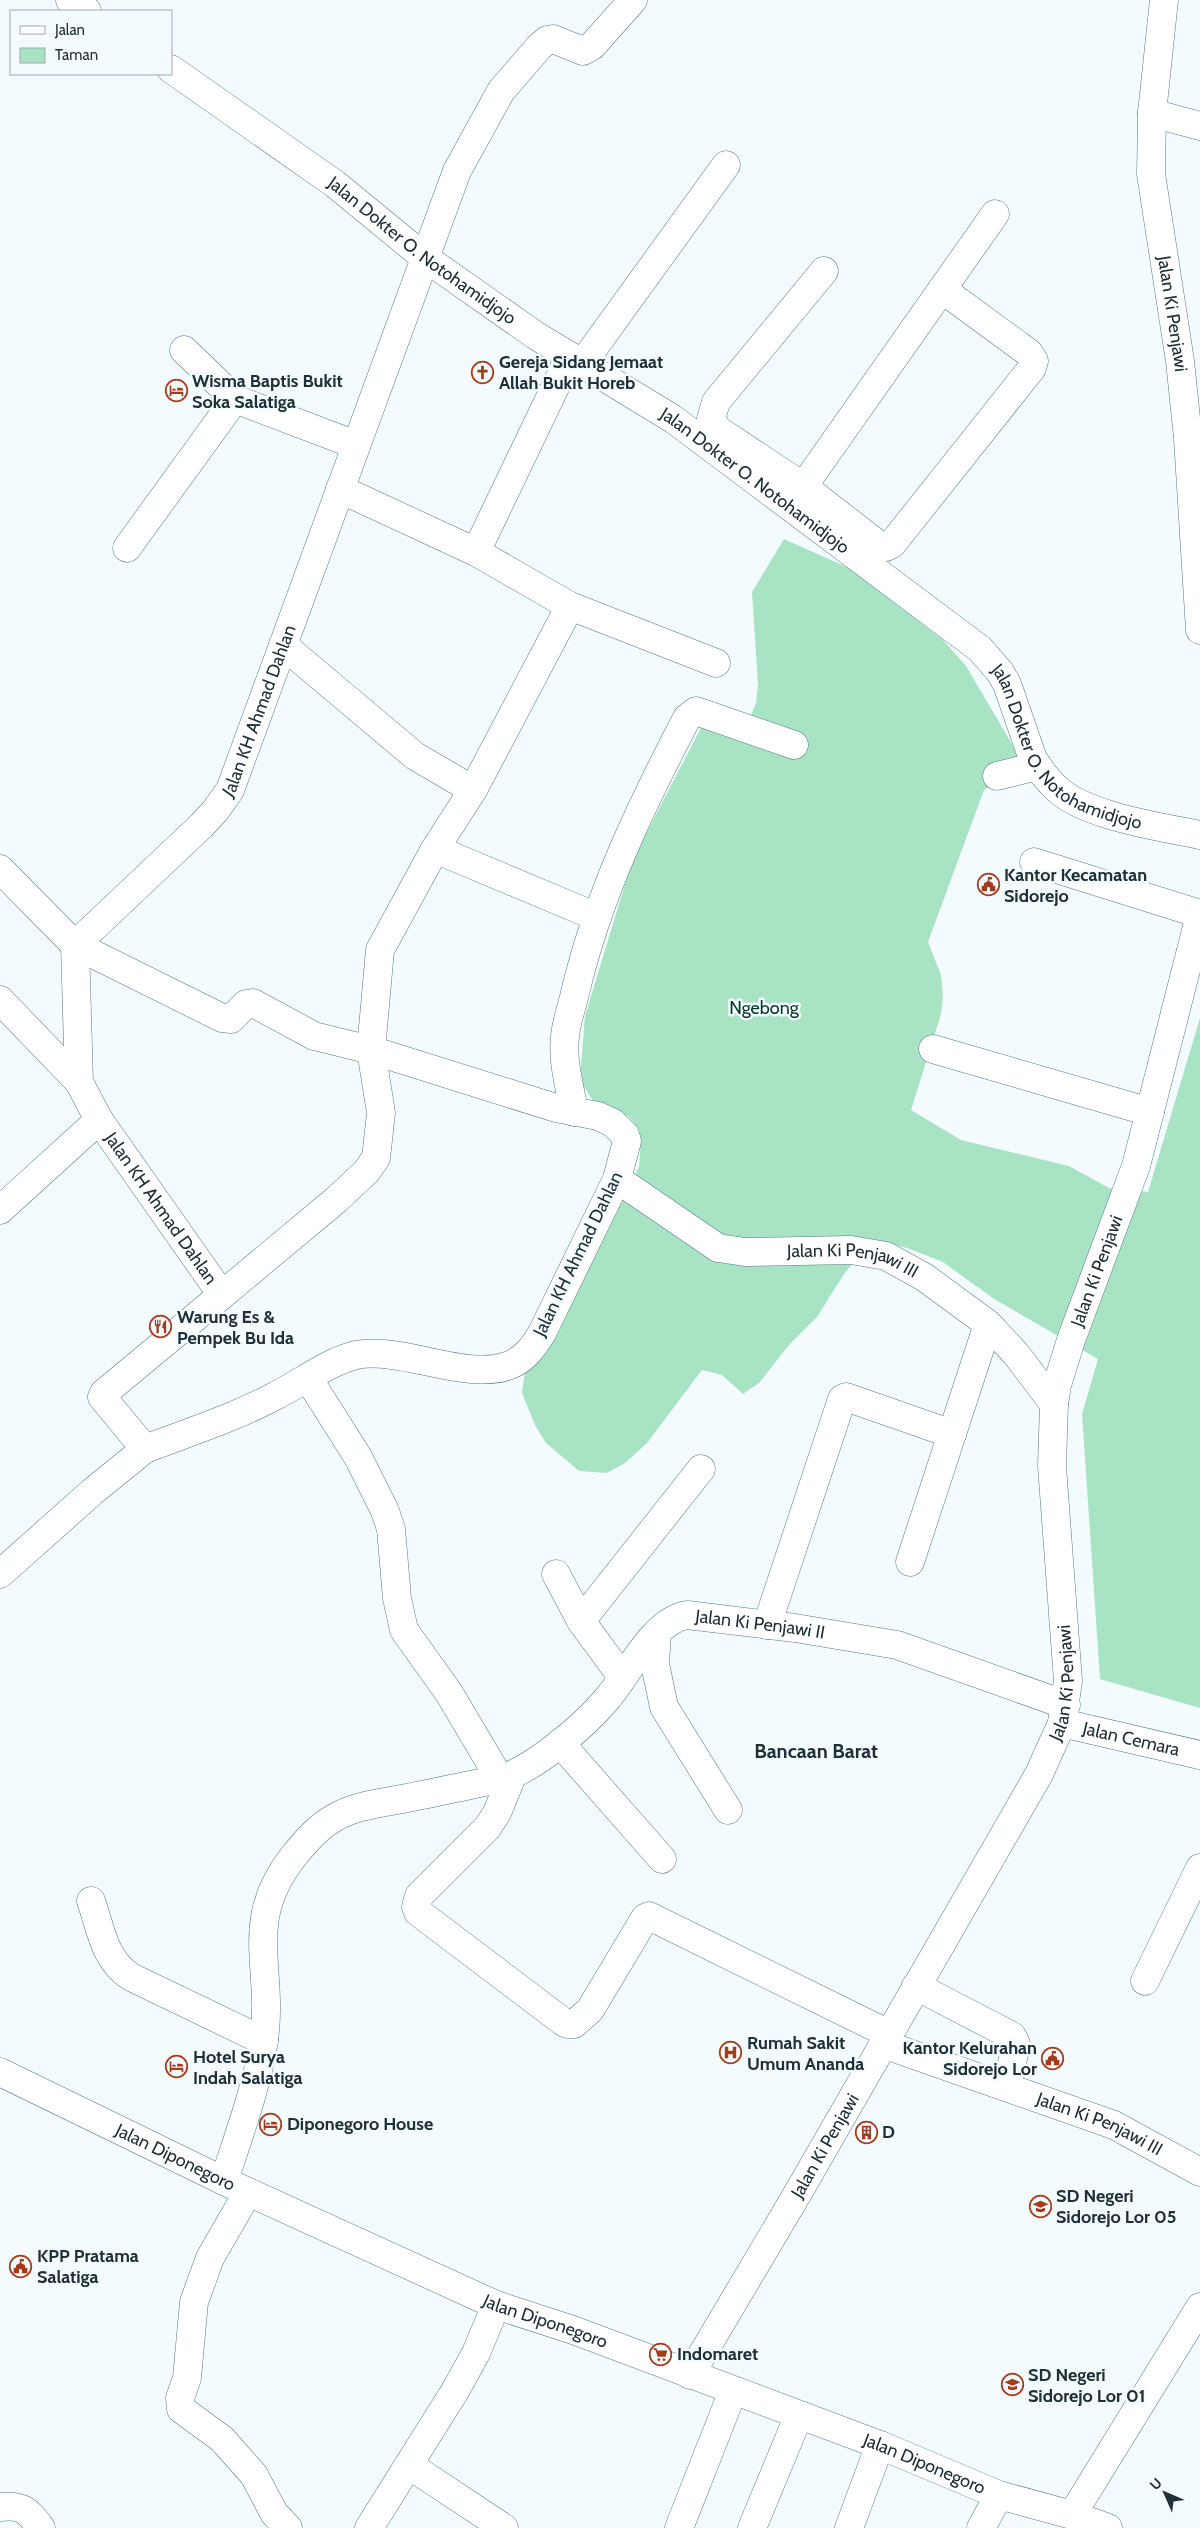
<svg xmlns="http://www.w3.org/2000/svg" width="1200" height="2528" font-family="Cabin,sans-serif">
  <rect width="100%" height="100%" fill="#f3fbff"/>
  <path fill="#a8e4c4" d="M784,539L849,568L943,640L966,666L1019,756L1014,774L984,790L928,942L941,975L943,995L941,1014L911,1110L961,1140L1069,1166L1109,1188L1148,1192L1200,1018V1708L1100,1679L1082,1414L1098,1359L994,1299L943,1262L907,1248L873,1239L844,1274L817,1317L789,1345L759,1383L743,1394L722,1375L702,1370L647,1443L625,1463L607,1473L579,1471L546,1443L535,1425L522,1393L526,1363L596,1252L639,1167L641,1138L634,1123L628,1116L593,1101L580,1080L585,1016L632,861L706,718L749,720L756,703L758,685L752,592Z"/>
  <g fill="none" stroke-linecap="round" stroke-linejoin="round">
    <defs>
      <g id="minor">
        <path d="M70,0L87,11"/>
        <path id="s1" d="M1164,0L1152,113L1151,174L1180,361L1188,438L1200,630"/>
        <path id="s2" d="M171,69L335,184L424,257L535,335L673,419L980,649L1000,672L1007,684L1033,759C1040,770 1047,780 1057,789C1086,816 1161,827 1200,835"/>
        <path d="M1152,113L1200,126"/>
        <path d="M824,271L716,402L711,419L718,430L804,487L880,546L886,547L892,544L1032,368L1034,361L1029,353L943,290"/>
        <path d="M184,350L235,399"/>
        <path d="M582,364L726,165"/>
        <path d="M340,489L476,552L570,606L473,790L435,849"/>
        <path d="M793,501L995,214"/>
        <path d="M127,548L235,399L356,445"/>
        <path d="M476,552L570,356"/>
        <path d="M570,606L716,663"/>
        <path d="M283,645L415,756L473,790"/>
        <path d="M997,776L1038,766"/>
        <path d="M1034,862L1200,914"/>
        <path d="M0,869L75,945L222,1018L231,1019L246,1004L253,1003L314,1036L371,1050L556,1108L598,1116L613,1123L625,1135L627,1141L617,1179L542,1333C534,1346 525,1359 510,1365C468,1382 402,1346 356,1355C330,1361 299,1384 275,1396C234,1418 189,1432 145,1449L102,1397L104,1393L222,1295"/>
        <path d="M0,1000L79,1082"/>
        <path d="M933,1049L1150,1112"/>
        <path d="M574,1112C570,1087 562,1062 565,1037C566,1022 572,1007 575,993C598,895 641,806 687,718L696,711L794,745"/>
        <path id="s3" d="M99,1120L222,1295L336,1200L366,1172L376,1158L381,1113L371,1050L380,950L435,849L597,917"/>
        <path id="s4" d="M617,1179L718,1248L745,1252L851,1250L886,1256L924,1277L988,1324L1016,1354L1054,1404"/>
        <path id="s5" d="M0,1210L99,1120L79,1082L75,945L201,826L215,811L230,790L457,171L501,91L539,47L547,40L553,39L583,51L592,46L633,0"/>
        <path d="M308,1378L358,1457L385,1511L391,1529L397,1598L404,1630L449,1693L500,1779"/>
        <path d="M910,1562L988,1324"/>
        <path d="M0,1574L92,1492L145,1449"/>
        <path d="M556,1574L581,1621"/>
        <path d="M767,1625L842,1399L846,1397L952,1434"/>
        <path d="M657,1633L655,1664L664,1707L728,1810"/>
        <path d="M622,1677L581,1621L701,1469"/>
        <path id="s6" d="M1062,1723L1200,1755"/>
        <path d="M560,1743L662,1859"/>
        <path d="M512,1776L497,1813L487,1828L419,1896L416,1907L418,1912L562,2021L567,2024H574L590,2010L645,1918L649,1916L889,2034"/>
        <path d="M91,1901C101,1929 104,1960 131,1977L264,2041"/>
        <path d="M1145,1981L1200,1868"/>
        <path d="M916,1986L1012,2036L1016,2044L1007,2087"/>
        <path id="s7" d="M883,2044L1114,2125L1200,2172"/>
        <path id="s8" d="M224,2181C239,2134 257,2087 264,2039C274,1967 242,1922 293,1857C305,1842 317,1828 334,1818C356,1805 383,1803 407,1798C438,1792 469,1785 500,1779C533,1770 584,1726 607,1699C628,1675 653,1620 687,1615L795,1628L897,1645L1066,1705"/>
        <path d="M248,2192L210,2258L194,2302L187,2378L180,2398L181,2409L222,2439L254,2475L274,2513L288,2528"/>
        <path id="s9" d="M690,2375L799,2191L1039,1774L1062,1723L1068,1681L1052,1466L1054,1404L1057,1385L1071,1340L1136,1166L1200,915"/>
        <path d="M409,2465L504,2528"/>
        <path d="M0,2507C24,2505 27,2510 41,2528"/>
        <path d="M1072,2515L1200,2307"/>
        <path d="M369,2528L455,2391L476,2353L496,2305"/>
        <path d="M679,2528L733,2391"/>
        <path d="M752,2528L799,2415"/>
        <path d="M849,2528L880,2445"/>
        <path d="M981,2528L999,2495"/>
      </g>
      <g id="major">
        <path id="s10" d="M0,2072L224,2181L496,2305L573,2330L880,2445L999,2495L1072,2515L1108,2528"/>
      </g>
    </defs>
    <use href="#minor" stroke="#54788a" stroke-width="29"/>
    <use href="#major" stroke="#54788a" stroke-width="29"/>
    <use href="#minor" stroke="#fff" stroke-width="28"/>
    <use href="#major" stroke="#fff" stroke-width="28"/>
  </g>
  <defs>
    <symbol id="church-ring" viewBox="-11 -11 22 22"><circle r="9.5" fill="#f3fbff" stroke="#a43c1b" stroke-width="1.5"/><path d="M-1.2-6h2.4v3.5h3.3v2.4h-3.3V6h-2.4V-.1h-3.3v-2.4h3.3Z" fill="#a43c1b"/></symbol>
    <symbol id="hotel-ring" viewBox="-11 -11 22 22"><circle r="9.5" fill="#f3fbff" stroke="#a43c1b" stroke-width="1.5"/><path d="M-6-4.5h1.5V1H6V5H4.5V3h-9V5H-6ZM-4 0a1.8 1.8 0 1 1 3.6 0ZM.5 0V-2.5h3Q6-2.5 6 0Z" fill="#a43c1b"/></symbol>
    <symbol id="civic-ring" viewBox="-11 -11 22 22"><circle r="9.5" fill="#f3fbff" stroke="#a43c1b" stroke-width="1.5"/><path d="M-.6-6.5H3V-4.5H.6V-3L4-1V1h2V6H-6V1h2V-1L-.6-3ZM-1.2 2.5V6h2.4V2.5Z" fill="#a43c1b"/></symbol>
    <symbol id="restaurant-ring" viewBox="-11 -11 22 22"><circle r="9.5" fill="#f3fbff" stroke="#a43c1b" stroke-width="1.5"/><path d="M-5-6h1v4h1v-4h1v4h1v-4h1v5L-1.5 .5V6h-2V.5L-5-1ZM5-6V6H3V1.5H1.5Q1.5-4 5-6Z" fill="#a43c1b"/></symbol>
    <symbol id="hospital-ring" viewBox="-11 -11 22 22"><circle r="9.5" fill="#f3fbff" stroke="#a43c1b" stroke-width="1.5"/><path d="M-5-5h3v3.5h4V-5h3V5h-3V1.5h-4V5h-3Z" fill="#a43c1b"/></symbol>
    <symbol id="building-ring" viewBox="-11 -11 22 22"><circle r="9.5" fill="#f3fbff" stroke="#a43c1b" stroke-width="1.5"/><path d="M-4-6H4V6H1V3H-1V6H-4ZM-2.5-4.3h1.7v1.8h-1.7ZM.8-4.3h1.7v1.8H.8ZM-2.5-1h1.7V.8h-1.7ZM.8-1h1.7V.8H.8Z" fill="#a43c1b"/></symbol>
    <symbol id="school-ring" viewBox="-11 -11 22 22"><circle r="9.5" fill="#f3fbff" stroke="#a43c1b" stroke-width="1.5"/><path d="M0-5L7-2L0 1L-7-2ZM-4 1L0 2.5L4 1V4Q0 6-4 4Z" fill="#a43c1b"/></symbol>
    <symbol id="supermarket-ring" viewBox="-11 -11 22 22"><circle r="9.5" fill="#f3fbff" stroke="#a43c1b" stroke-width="1.5"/><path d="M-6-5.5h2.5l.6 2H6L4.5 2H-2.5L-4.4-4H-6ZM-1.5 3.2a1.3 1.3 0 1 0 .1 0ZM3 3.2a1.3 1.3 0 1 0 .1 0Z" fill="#a43c1b"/></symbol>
  </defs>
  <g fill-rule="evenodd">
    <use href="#church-ring" x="470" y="360" width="25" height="25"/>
    <use href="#hotel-ring" x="164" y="378" width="25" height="25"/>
    <use href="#civic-ring" x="976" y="872" width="25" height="25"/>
    <use href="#restaurant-ring" x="148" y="1314" width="25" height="25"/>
    <use href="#hospital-ring" x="718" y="2040" width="25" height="25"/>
    <use href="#civic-ring" x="1040" y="2046" width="25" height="25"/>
    <use href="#hotel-ring" x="164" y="2054" width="25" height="25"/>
    <use href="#hotel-ring" x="258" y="2112" width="25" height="25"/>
    <use href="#building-ring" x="854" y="2120" width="25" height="25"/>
    <use href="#school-ring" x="1028" y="2194" width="25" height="25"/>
    <use href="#civic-ring" x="8" y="2254" width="25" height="25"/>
    <use href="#supermarket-ring" x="648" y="2342" width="25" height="25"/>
    <use href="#school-ring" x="1000" y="2372" width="25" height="25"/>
  </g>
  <g text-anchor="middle" stroke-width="5" stroke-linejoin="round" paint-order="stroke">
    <g font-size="18" fill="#203037" stroke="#f3fbff">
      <text dy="6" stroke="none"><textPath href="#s2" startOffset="310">Jalan Dokter O. Notohamidjojo</textPath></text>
      <text dy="6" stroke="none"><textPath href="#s1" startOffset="316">Jalan Ki Penjawi</textPath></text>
      <text dy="6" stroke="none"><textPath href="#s2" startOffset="715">Jalan Dokter O. Notohamidjojo</textPath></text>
      <text dy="6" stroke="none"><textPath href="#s5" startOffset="618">Jalan KH Ahmad Dahlan</textPath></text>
      <text dy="6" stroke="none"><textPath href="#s2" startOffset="1135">Jalan Dokter O. Notohamidjojo</textPath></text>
      <text dy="6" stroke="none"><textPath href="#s3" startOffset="108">Jalan KH Ahmad Dahlan</textPath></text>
      <text transform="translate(578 1254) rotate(-64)" y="6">Jalan KH Ahmad Dahlan</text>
      <text dy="6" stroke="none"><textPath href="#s4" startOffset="259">Jalan Ki Penjawi III</textPath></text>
      <text dy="6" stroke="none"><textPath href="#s9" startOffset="1211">Jalan Ki Penjawi</textPath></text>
      <text dy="6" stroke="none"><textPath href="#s8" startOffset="892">Jalan Ki Penjawi II</textPath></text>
      <text dy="6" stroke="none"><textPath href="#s9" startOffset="791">Jalan Ki Penjawi</textPath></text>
      <text dy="6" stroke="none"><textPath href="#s6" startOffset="71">Jalan Cemara</textPath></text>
      <text dy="6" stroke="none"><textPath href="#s7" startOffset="231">Jalan Ki Penjawi III</textPath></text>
      <text dy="6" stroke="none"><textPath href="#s9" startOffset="266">Jalan Ki Penjawi</textPath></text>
      <text dy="6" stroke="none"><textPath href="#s10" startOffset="195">Jalan Diponegoro</textPath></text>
      <text dy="6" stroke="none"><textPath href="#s10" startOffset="600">Jalan Diponegoro</textPath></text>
      <text dy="6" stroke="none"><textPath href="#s10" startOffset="1005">Jalan Diponegoro</textPath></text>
    </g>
    <g font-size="18" font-weight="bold" fill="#203037" stroke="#f3fbff" text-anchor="start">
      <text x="499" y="368">Gereja Sidang Jemaat<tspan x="499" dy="21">Allah Bukit Horeb</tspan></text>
      <text x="192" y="387">Wisma Baptis Bukit<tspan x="192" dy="21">Soka Salatiga</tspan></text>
      <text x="1004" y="881">Kantor Kecamatan<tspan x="1004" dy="21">Sidorejo</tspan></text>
      <text x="177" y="1323">Warung Es &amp;<tspan x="177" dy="21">Pempek Bu Ida</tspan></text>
      <text x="747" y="2049">Rumah Sakit<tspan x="747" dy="21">Umum Ananda</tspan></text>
      <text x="1037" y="2054" text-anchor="end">Kantor Kelurahan<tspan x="1037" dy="21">Sidorejo Lor</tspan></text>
      <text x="193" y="2063">Hotel Surya<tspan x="193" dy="21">Indah Salatiga</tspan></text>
      <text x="287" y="2130">Diponegoro House</text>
      <text x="882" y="2138">D</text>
      <text x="1056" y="2202">SD Negeri<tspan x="1056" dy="21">Sidorejo Lor 05</tspan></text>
      <text x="37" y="2262">KPP Pratama<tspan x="37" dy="21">Salatiga</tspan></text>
      <text x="677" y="2360">Indomaret</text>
      <text x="1028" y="2381">SD Negeri<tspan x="1028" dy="21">Sidorejo Lor 01</tspan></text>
    </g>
    <g font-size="18" fill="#043723" stroke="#f3fbff">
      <text x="764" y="1014">Ngebong</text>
    </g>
    <g font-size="20" font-weight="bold" fill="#203037" stroke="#f3fbff">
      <text x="816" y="1758">Bancaan Barat</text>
    </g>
  </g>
  <rect x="10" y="10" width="162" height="65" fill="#f3fbff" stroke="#9faaaf"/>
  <rect x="20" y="26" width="25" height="8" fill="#ffffff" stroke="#9faaaf"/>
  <text x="55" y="35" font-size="15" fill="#203037">Jalan</text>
  <rect x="20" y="48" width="25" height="15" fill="#a8e4c4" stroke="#9faaaf"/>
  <text x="55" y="60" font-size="15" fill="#203037">Taman</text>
  <g transform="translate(1165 2493) rotate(315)" stroke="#f3fbff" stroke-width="4" paint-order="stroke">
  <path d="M0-4L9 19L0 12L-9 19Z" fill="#203037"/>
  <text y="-8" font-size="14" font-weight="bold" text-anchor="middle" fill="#203037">U</text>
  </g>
</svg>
